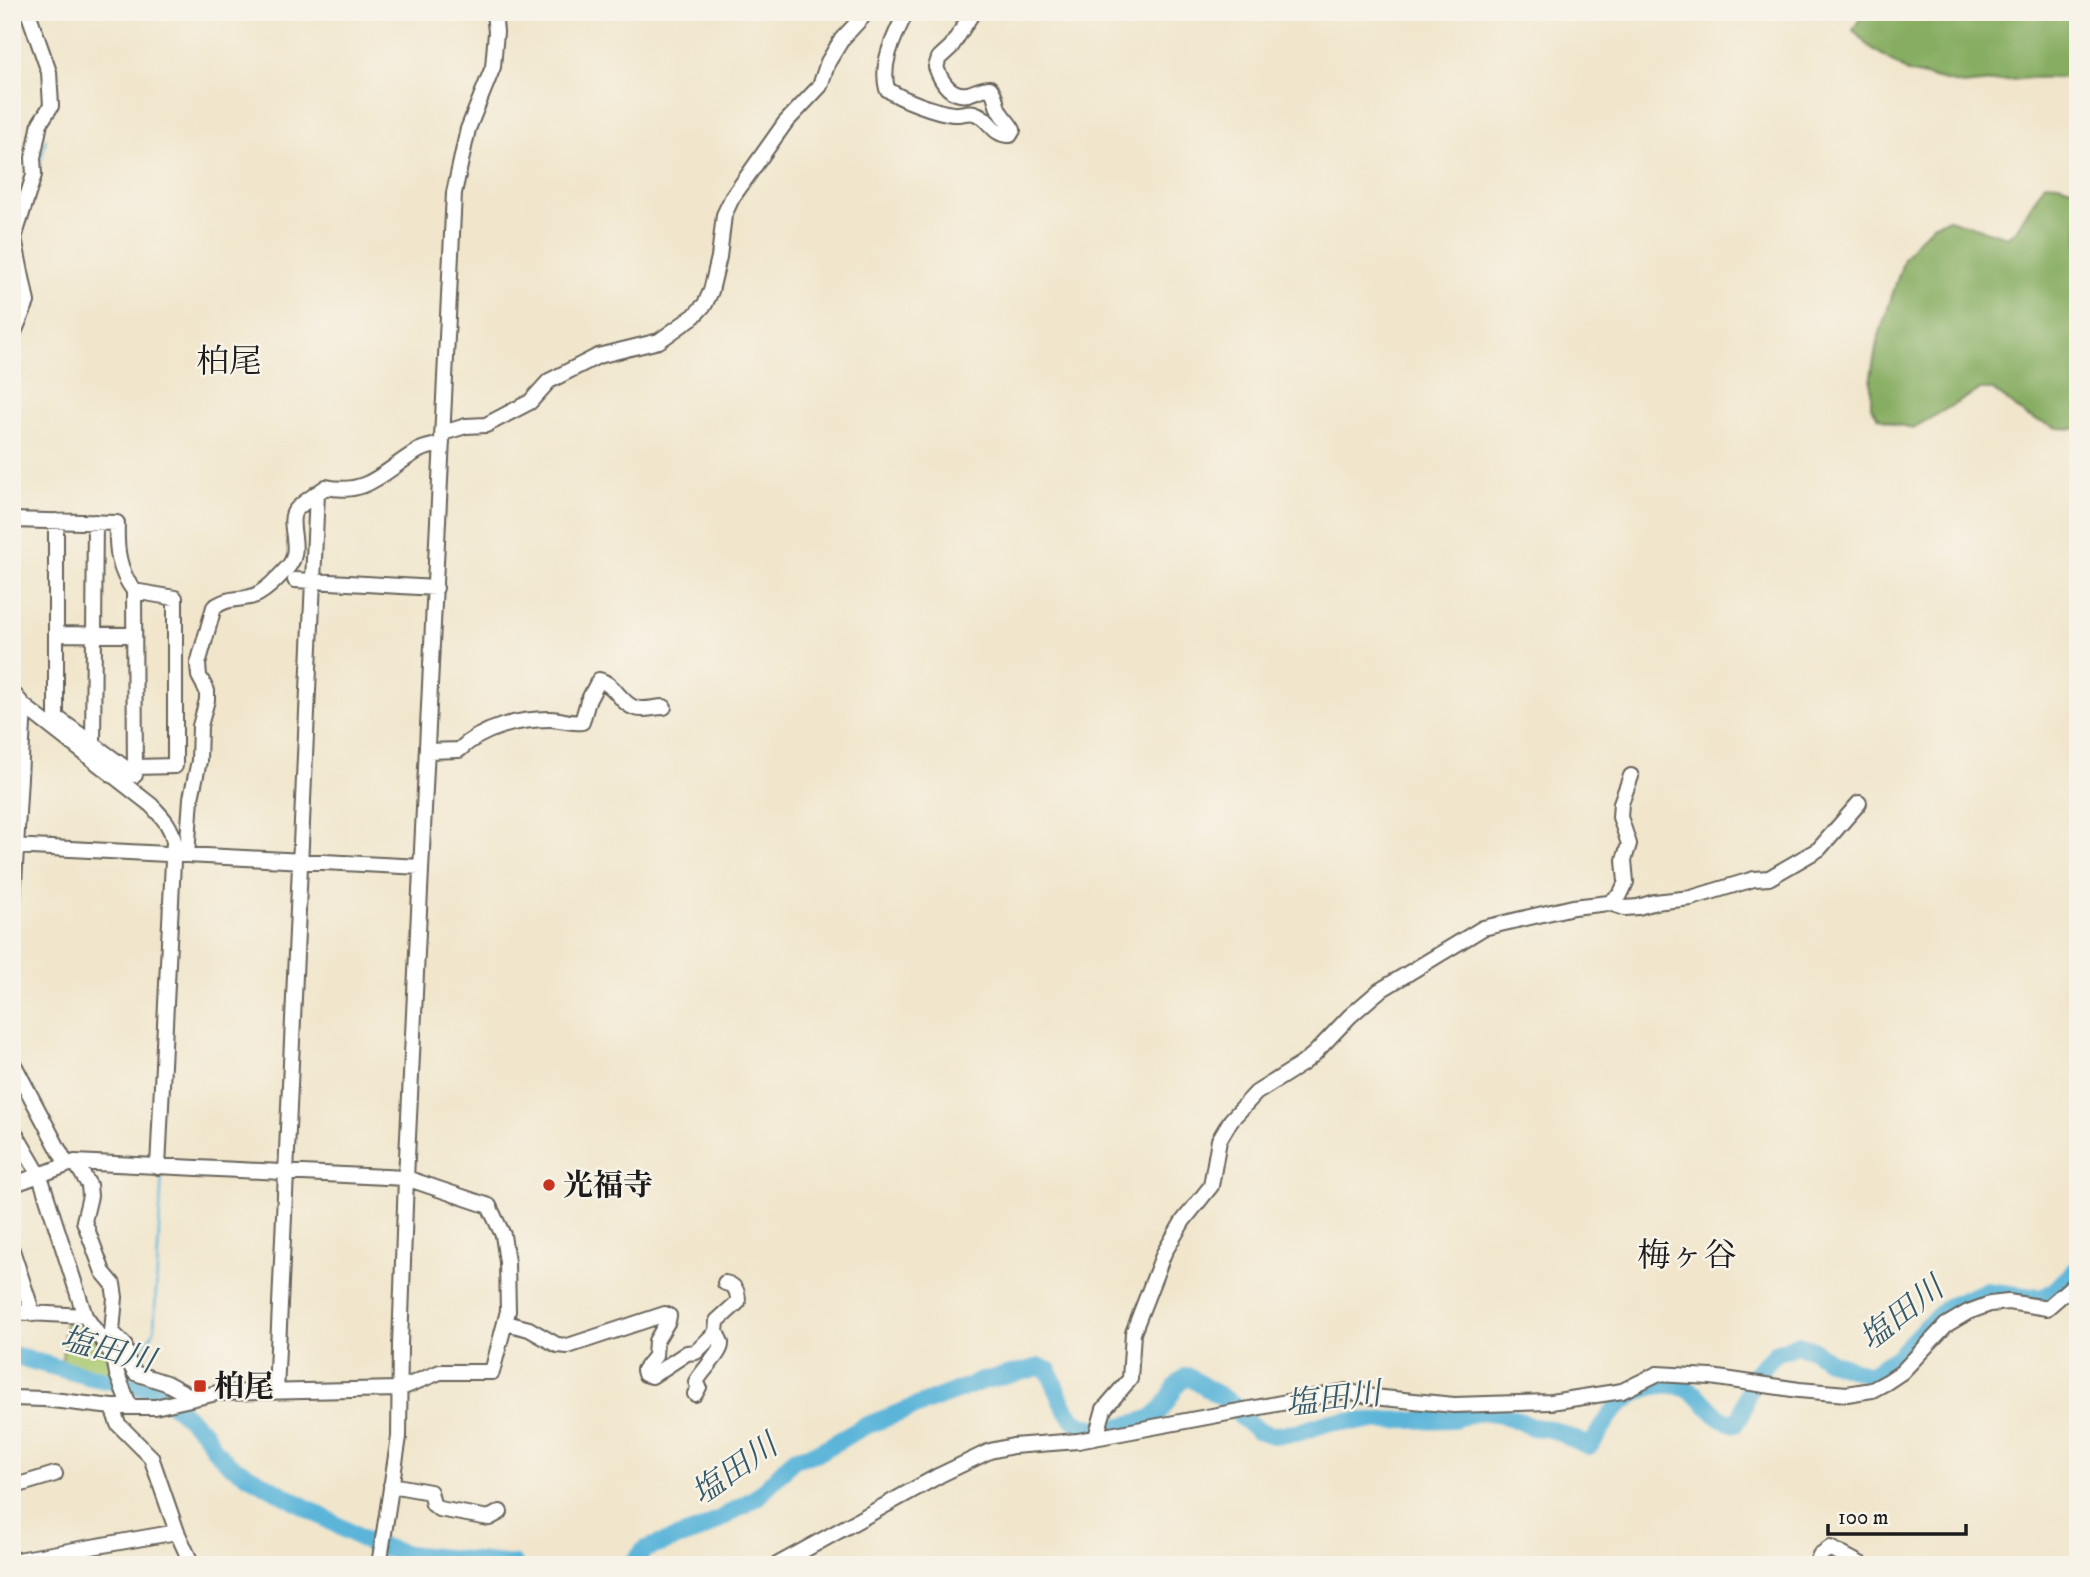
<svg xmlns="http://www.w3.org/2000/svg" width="2090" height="1577" font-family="'IM FELL DW Pica','Noto Serif JP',serif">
  <rect width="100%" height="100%" fill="#f7f3e8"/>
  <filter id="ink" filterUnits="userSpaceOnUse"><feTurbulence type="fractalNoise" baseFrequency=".0143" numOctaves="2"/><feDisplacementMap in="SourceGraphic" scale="14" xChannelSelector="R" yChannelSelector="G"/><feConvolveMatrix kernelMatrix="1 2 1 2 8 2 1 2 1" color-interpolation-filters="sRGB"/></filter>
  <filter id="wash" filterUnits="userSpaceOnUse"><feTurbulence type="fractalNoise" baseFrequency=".00686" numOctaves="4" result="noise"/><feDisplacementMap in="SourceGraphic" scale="28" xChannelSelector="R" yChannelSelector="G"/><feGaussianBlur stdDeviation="1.57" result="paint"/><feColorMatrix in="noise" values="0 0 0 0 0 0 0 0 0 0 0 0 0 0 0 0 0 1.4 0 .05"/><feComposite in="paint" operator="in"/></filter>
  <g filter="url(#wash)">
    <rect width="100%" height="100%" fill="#f1e6cc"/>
    <path fill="#aac970" stroke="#637246" stroke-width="2" d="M65,1319H82L111,1358L113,1377L62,1363Z"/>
    <path fill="#87ad62" stroke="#52643f" stroke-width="2" d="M1864,12H2078V77L2030,78L1963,85L1908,72L1867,45L1853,30Z
      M2045,183L2058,184L2078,190V429L2057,428L2028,417L1993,390H1980L1913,428L1893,424L1878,417L1871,407V376L1877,342L1904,259L1916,242L1934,224L1949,219L2007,237L2016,230Z"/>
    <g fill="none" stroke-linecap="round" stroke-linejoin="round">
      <path stroke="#5bb5d9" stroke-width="2.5" d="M40,163L46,139
        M12,374L15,341
        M135,1365L154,1331L162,1171"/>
      <path stroke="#5bb5d9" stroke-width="18" d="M12,1355L91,1377L158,1391L205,1433L215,1450L230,1465L371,1544L407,1554L515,1565
        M632,1565L645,1549L703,1529L757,1497L794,1459L819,1452L865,1426L982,1381L1040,1367L1049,1371C1067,1415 1071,1438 1126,1425C1138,1422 1152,1421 1161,1410C1171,1398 1173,1385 1187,1376L1236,1406L1241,1417L1257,1430L1272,1435L1297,1433L1330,1422L1453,1419L1482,1411L1510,1417L1532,1427L1551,1429L1589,1446C1600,1435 1604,1422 1614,1411C1631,1390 1662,1378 1687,1389C1701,1396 1709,1409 1720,1418C1724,1421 1731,1422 1735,1424L1741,1416L1753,1376L1776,1353L1797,1345L1814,1350L1829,1361L1869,1375L1896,1358L1924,1329L1949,1306L1986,1291L2041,1298L2053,1292L2078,1267"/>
    </g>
  </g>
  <g filter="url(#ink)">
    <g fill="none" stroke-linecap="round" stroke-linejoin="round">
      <defs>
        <path id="minor" d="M906,12C895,36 880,62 887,89C900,99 936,112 953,114C960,115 968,111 974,113C990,117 992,136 1010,135L1013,130C1009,122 1002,117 999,110C994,101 998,98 990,88C981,88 976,92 968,94C950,97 941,81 936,67L939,58L951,47L973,12
          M12,337L27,302L14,238L34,175L33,158L40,123L51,106L49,72L28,12
          M443,433L466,426L486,425L530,402L549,381L598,356L659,341L694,316L705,304L711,291L719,257L724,215L732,198L785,123L820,86L828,62L842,39L867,12
          M12,520L117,523C116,548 118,570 134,591L175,598V766L135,767
          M56,521V717L135,775
          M295,580L436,588
          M134,591L135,775
          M56,634L134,635
          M12,692L24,706L151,805C162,817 171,825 174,841L158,1167
          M93,745L95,522
          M428,751L459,750C482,728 518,719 550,719C561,719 571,724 582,722L588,701L599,680C615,684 620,703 635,708C644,711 654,707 664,707
          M12,846L421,867
          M187,855L191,798L199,761L200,726L207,700V691L199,676L198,664L214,607C231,597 232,601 250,597C263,595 279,577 288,567C304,549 285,522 296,510C304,501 317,494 326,487C367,496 384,471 416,452C423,447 434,446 442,444
          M1609,903L1625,908L1638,907L1655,902L1691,898L1754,879L1769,878L1819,849L1859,803
          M12,919L24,706
          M12,1061L67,1165
          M12,1128L40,1176L85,1316
          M75,1162L89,1185L90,1196L84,1221L103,1272L113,1284L115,1297L112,1332L124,1344L128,1361L135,1373L166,1383L192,1397
          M12,1185L75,1162L406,1178L489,1206L503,1235L507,1262L508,1311L492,1372H440L399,1389L217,1393L155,1407H112L44,1399L12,1398
          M12,1250L33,1314
          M12,1312L85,1316L114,1357L117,1374L130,1407
          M506,1323L529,1329L557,1345L568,1346L665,1314L669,1316L668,1321L656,1341L655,1356L644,1370L645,1374L652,1376L687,1353L696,1352L716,1332L717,1321L738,1302C738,1292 736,1285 725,1283
          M276,1392L317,493
          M695,1394L699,1387L696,1382C701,1372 723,1351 721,1343C720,1339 717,1335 716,1332
          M112,1407L118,1424L151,1457L177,1532L192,1565
          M1096,1437L1104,1409L1130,1379L1133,1333L1164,1253L1183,1221L1211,1186L1219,1140L1231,1120L1256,1093L1302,1064L1314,1054L1350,1016L1379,991L1483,928L1573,907L1609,903L1620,895L1626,882L1624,860L1629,844L1620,817L1621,803L1631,776
          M391,1485L430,1492L433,1504L439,1509L489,1518L500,1512
          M12,1487L55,1474
          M12,1561L177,1532
          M379,1565L399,1437L400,1345L406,1178L454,193L468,129L493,67L496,32L494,12
          M777,1565L940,1475L990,1451L1013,1446L1078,1441L1346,1391L1373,1397L1454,1405L1551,1402L1622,1391L1657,1374L1711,1377L1799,1390L1847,1394L1872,1390L1887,1382L1902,1372L1946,1325L1968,1312L1990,1304L2008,1302L2047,1308L2078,1281
          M1816,1565L1820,1555L1830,1548L1862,1565"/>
      </defs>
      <use href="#minor" stroke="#67635a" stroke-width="18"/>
      <use href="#minor" stroke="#fff" stroke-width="14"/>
    </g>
  </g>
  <g fill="#c8321e" stroke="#f7f3e8" stroke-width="2.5">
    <circle cx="549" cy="1185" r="7"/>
    <rect x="193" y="1379" width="14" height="14" rx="3.5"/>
  </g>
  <g text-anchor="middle" stroke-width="5" stroke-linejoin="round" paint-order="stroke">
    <g font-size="30" font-weight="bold" fill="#1c1c1c" stroke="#f7f3e8" text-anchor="start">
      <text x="563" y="1195">光福寺</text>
      <text x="214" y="1396">柏尾</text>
    </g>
    <g font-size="32" font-style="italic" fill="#355968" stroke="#f7f3e8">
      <text transform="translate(1901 1313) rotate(-38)" y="11">塩田川</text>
      <text transform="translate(108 1349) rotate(15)" y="11">塩田川</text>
      <text transform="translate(1333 1398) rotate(-7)" y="11">塩田川</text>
      <text transform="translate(734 1469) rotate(-35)" y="11">塩田川</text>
    </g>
    <g font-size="33" fill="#1c1c1c" stroke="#f7f3e8">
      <text x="229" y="372">柏尾</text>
      <text x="1687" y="1266">梅ヶ谷</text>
    </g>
  </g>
  <rect width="2090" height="1577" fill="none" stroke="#f7f3e8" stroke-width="42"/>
  <path d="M1828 1524v10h138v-10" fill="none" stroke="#1c1c1c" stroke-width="3.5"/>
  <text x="1838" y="1524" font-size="21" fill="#1c1c1c" stroke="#f7f3e8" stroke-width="5" paint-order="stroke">100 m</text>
</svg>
